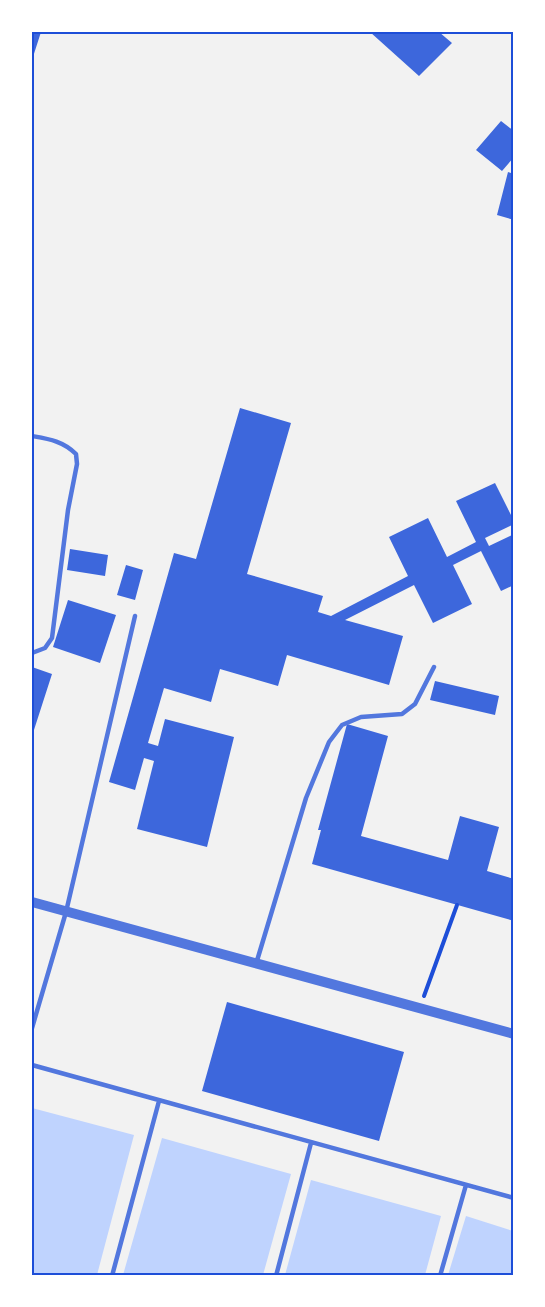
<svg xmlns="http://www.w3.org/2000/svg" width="545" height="1307" font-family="'Source Sans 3',sans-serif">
  <rect width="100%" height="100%" fill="#f2f2f2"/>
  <path fill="#bfd3fe" d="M32,1108L134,1135L97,1275H32Z
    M162,1138L291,1174L263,1275H123Z
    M311,1180L441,1216L425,1275H285Z
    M466,1216L513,1231V1275H448Z"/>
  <path fill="#3d67dc" d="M32,32H41L32,60Z
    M370,32H439L452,43L419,76Z
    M501,121L514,131V157L502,171L476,150Z
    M508,172L514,174V220L497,215Z
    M240,408L291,423L247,574L323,596L318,612L331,616L408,576L389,537L428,518L447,557L476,542L456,501L495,483L514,521V524L485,538L489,546L514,534V585L501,591L481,551L453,565L472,604L433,623L414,585L345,620L403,636L389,685L287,655L278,686L220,669L211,702L164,688L148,743L158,746L165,719L234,737L207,847L137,829L154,761L144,758L135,790L109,782L174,553L196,559Z
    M70,549L108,555L105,576L67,570Z
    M126,565L143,570L135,600L117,595Z
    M68,600L116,615L100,663L53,647Z
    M32,667L52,674L33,733L32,732Z
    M435,681L499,696L495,715L430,700Z
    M347,724L388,736L361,836L448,860L460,816L499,827L487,871L514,879V921L312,864L321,830H318Z
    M227,1002L404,1052L379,1141L202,1091Z"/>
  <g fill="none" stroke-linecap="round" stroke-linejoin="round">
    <path stroke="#1d4ed8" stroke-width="4" d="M424,996L457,905"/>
    <path stroke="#5277de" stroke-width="4.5" d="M32,436C49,439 63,441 76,454L77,464L68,510L52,638L45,648L32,653
      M256,964L306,798L329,742L342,725L361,717L402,714L415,704L434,667
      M32,1028L66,912L135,616
      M32,1065L514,1198
      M112,1276L159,1101
      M276,1276L311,1143
      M440,1276L466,1185"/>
    <path stroke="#5277de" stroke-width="10" d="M32,902L514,1034"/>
  </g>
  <rect width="545" height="1307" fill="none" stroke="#ffffff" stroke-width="66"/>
  <rect x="33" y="33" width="479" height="1241" fill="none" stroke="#1d4ed8" stroke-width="2"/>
</svg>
